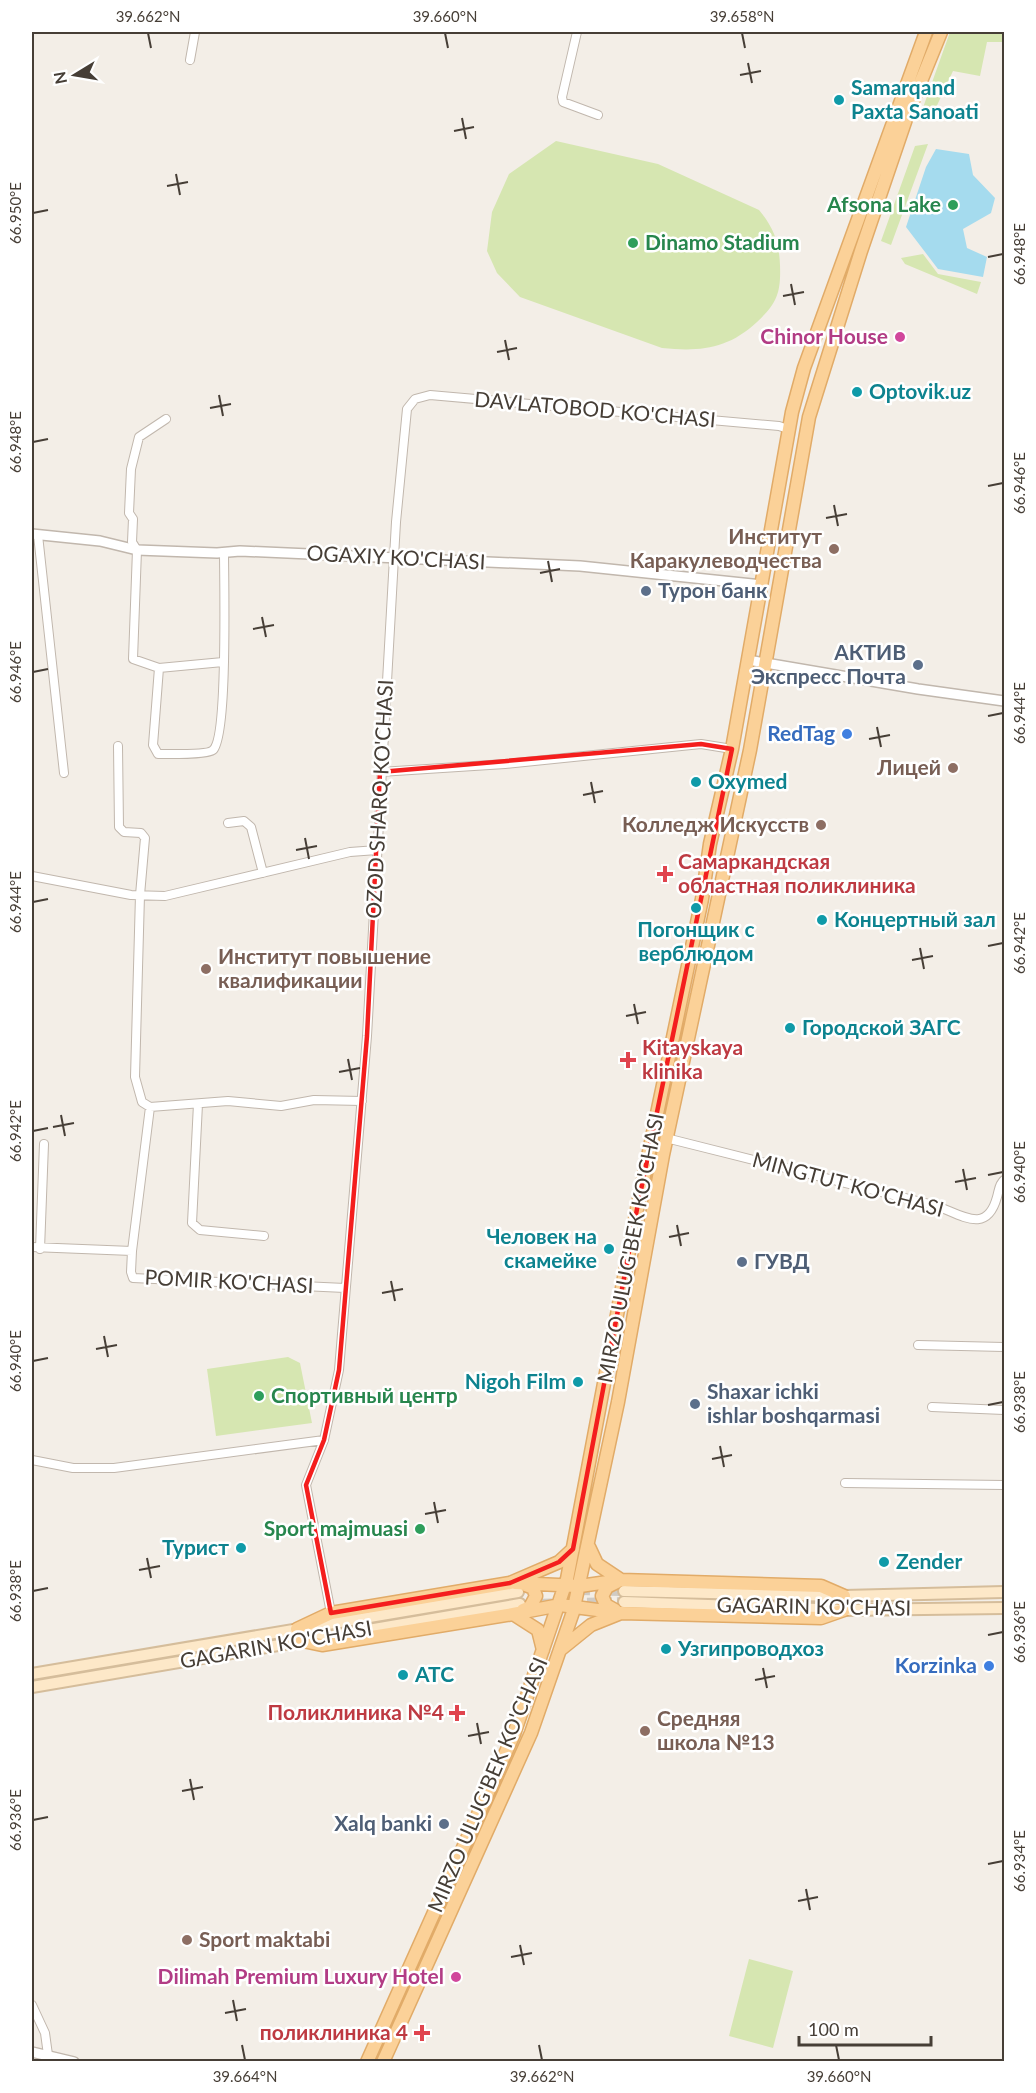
<svg xmlns="http://www.w3.org/2000/svg" width="1036" height="2093" font-family="Lato,sans-serif">
  <rect width="100%" height="100%" fill="#f3eee7"/>
  <path fill="#d6e6b1" d="M950,32H1004V42H987L980,76L953,71L933,114L920,116Z
    M556,141L658,164L759,210C774,228 779,242 780,265C781,293 777,303 757,322C728,349 700,352 662,348L520,297L497,273L487,251L492,212L509,174Z
    M928,144L891,245L881,241L915,146Z
    M923,254L938,274L981,282L977,294L905,264L901,258Z
    M288,1357L300,1363L312,1423L216,1436L207,1369Z
    M749,1959L793,1971L773,2048L729,2036Z"/>
  <path fill="#a5dbee" d="M936,149L969,154L973,175L995,198L991,213L963,229L967,248L987,257L983,277L938,269L906,227L926,167Z"/>
  <g fill="none" stroke-linecap="round" stroke-linejoin="round">
    <path stroke="#d0cbc4" stroke-width="10" stroke-dasharray="10 5" stroke-linecap="butt" d="M580,1590L624,1591
      M527,1604L624,1602"/>
    <defs>
      <path id="minor" d="M577,32L562,97L563,102L598,115
        M190,60L195,32
        M38,535L64,773
        M223,662L159,668L153,745L158,754C167,754 208,755 213,750C228,737 224,580 224,552
        M159,668L133,659L137,550L132,542L133,519L129,513L131,469L139,437L166,419
        M118,746L119,827L124,832L141,833L145,838L140,895L135,1077L142,1102L150,1107L228,1101L281,1106L314,1100L362,1101
        M380,772L505,764L701,744L732,749
        M228,823L244,821L251,827L263,873
        M32,876L131,895L165,896L350,852L377,850
        M198,1104L192,1223L200,1230L264,1236
        M150,1107L132,1251L131,1272L133,1278L345,1288
        M666,1138L937,1206C963,1216 987,1234 997,1197C999,1190 999,1184 1004,1180
        M32,1247L132,1251
        M40,1249L44,1144
        M918,1345L1004,1347
        M932,1407L1004,1410
        M32,1460L73,1468H114L324,1440
        M845,1483L1004,1485
        M331,1613L306,1485L324,1440L339,1370L367,1036L396,522L407,409L415,399L430,395L779,426L788,429
        M32,2005L45,2033L48,2055"/>
      <path id="tertiary" d="M32,534L100,541L137,550L217,553L240,551L580,566L762,585
        M748,660L918,689L1004,701
        M32,2052L74,2062"/>
      <path id="secondary" d="M624,1591L844,1596L1004,1592
        M624,1602L844,1610L1004,1608
        M32,1674L518,1592
        M32,1687L520,1604"/>
      <path id="primary" d="M589,1547L597,1564L621,1580L821,1586L844,1596
        M515,1583L580,1586L621,1580
        M523,1610L530,1607L536,1596L533,1588L523,1584
        M615,1610L606,1605L602,1596L607,1587L617,1582
        M513,1614L560,1605L620,1613
        M297,1629L331,1613L510,1583L559,1562L573,1549
        M298,1640L322,1645L513,1614L538,1630L543,1650
        M560,1650L591,1625L621,1613L821,1618L844,1610
        M367,2062L514,1734L567,1579L637,1209L702,899L710,844L732,749L792,412L804,368L926,32
        M383,2062L531,1733L573,1612L618,1402L663,1155L750,750L809,417L861,251L908,113L941,32"/>
    </defs>
    <use href="#minor" stroke="#c1b7ad" stroke-width="10"/>
    <use href="#tertiary" stroke="#c1b7ad" stroke-width="12"/>
    <use href="#secondary" stroke="#d5bd9b" stroke-width="14"/>
    <use href="#primary" stroke="#e1ab68" stroke-width="15"/>
    <use href="#minor" stroke="#fff" stroke-width="8"/>
    <use href="#tertiary" stroke="#fff" stroke-width="9"/>
    <use href="#secondary" stroke="#fde8c8" stroke-width="10"/>
    <use href="#primary" stroke="#fbd198" stroke-width="12"/>
  </g>
  <path fill="none" stroke="#f41e1d" stroke-width="4.5" stroke-linejoin="round" d="M701,744L732,749L637,1209L573,1549L559,1562L510,1583L331,1613L306,1485L324,1440L339,1370L367,1036L380,772Z"/>
  <path fill="none" stroke="#463e36" stroke-width="2" d="M148,33L151,48M445,33L448,48M742,33L745,48M748,63L752,83M740,75L761,71M462,118L466,139M454,131L474,127M176,174L180,195M167,186L188,182M33,213L48,210M988,257L1003,254M791,284L795,305M783,296L804,292M505,340L509,360M497,352L517,348M219,395L223,416M210,408L231,404M33,442L48,439M988,486L1003,483M834,505L838,526M826,518L847,514M548,561L552,582M540,573L560,569M262,617L266,637M253,629L274,625M33,672L48,669M988,716L1003,713M877,727L881,747M869,739L890,735M591,782L595,803M583,795L603,791M305,838L309,859M296,850L317,846M33,902L48,899M988,946L1003,943M920,948L924,969M912,960L933,956M634,1004L638,1024M626,1016L646,1012M348,1059L352,1080M339,1072L360,1068M61,1115L65,1136M53,1127L74,1123M33,1131L48,1128M963,1169L967,1190M988,1175L1003,1172M955,1182L976,1178M677,1225L681,1246M669,1237L689,1233M391,1281L395,1301M382,1293L403,1289M104,1336L108,1357M96,1349L117,1345M33,1361L48,1358M988,1405L1003,1402M720,1446L724,1467M712,1459L732,1455M434,1502L438,1523M425,1514L446,1510M147,1558L151,1578M139,1570L160,1566M33,1591L48,1588M988,1635L1003,1632M763,1668L767,1688M755,1680L775,1676M477,1723L481,1744M468,1736L489,1732M190,1779L194,1800M182,1791L203,1787M33,1820L48,1817M988,1864L1003,1861M806,1889L810,1910M798,1901L818,1897M520,1945L524,1965M511,1957L532,1953M233,2000L237,2021M225,2013L246,2009M242,2045L245,2060M539,2045L542,2060M836,2045L839,2060"/>
  <g fill="#0f9aa8" stroke="#fff" stroke-width="2">
    <circle cx="839" cy="100" r="6"/>
    <circle cx="857" cy="392" r="6"/>
    <circle cx="696" cy="782" r="6"/>
    <circle cx="696" cy="908" r="6"/>
    <circle cx="822" cy="920" r="6"/>
    <circle cx="790" cy="1028" r="6"/>
    <circle cx="609" cy="1249" r="6"/>
    <circle cx="578" cy="1382" r="6"/>
    <circle cx="241" cy="1548" r="6"/>
    <circle cx="884" cy="1562" r="6"/>
    <circle cx="666" cy="1649" r="6"/>
    <circle cx="403" cy="1675" r="6"/>
  </g>
  <g fill="#2e9e5b" stroke="#fff" stroke-width="2">
    <circle cx="953" cy="205" r="6"/>
    <circle cx="633" cy="243" r="6"/>
    <circle cx="259" cy="1396" r="6"/>
    <circle cx="420" cy="1529" r="6"/>
  </g>
  <g fill="#d1479c" stroke="#fff" stroke-width="2">
    <circle cx="900" cy="337" r="6"/>
    <circle cx="456" cy="1977" r="6"/>
  </g>
  <g fill="#8d6e63" stroke="#fff" stroke-width="2">
    <circle cx="834" cy="549" r="6"/>
    <circle cx="953" cy="768" r="6"/>
    <circle cx="821" cy="825" r="6"/>
    <circle cx="206" cy="969" r="6"/>
    <circle cx="645" cy="1731" r="6"/>
    <circle cx="187" cy="1940" r="6"/>
  </g>
  <g fill="#5c6f8a" stroke="#fff" stroke-width="2">
    <circle cx="646" cy="591" r="6"/>
    <circle cx="918" cy="665" r="6"/>
    <circle cx="742" cy="1262" r="6"/>
    <circle cx="695" cy="1404" r="6"/>
    <circle cx="444" cy="1824" r="6"/>
  </g>
  <g fill="#3f7fe0" stroke="#fff" stroke-width="2">
    <circle cx="847" cy="734" r="6"/>
    <circle cx="989" cy="1666" r="6"/>
  </g>
  <g fill="#e0444e" stroke="#fff" stroke-width="2">
    <path d="M662 865h6v6h6v6h-6v6h-6v-6h-6v-6h6z"/>
    <path d="M625 1051h6v6h6v6h-6v6h-6v-6h-6v-6h6z"/>
    <path d="M454 1704h6v6h6v6h-6v6h-6v-6h-6v-6h6z"/>
    <path d="M419 2024h6v6h6v6h-6v6h-6v-6h-6v-6h6z"/>
  </g>
  <g text-anchor="middle" stroke-width="5" stroke-linejoin="round" paint-order="stroke">
    <g font-size="21" font-weight="bold" fill="#0d838f" stroke="#fff" text-anchor="start">
      <text x="851" y="95">Samarqand<tspan x="851" dy="24">Paxta Sanoati</tspan></text>
      <text x="869" y="399">Optovik.uz</text>
      <text x="708" y="789">Oxymed</text>
      <text x="834" y="927">Концертный зал</text>
      <text x="696" y="937" text-anchor="middle">Погонщик с<tspan x="696" dy="24">верблюдом</tspan></text>
      <text x="802" y="1035">Городской ЗАГС</text>
      <text x="597" y="1244" text-anchor="end">Человек на<tspan x="597" dy="24">скамейке</tspan></text>
      <text x="566" y="1389" text-anchor="end">Nigoh Film</text>
      <text x="229" y="1555" text-anchor="end">Турист</text>
      <text x="896" y="1569">Zender</text>
      <text x="678" y="1656">Узгипроводхоз</text>
      <text x="415" y="1682">ATC</text>
    </g>
    <g font-size="21" font-weight="bold" fill="#27864d" stroke="#fff" text-anchor="end">
      <text x="941" y="212">Afsona Lake</text>
      <text x="645" y="250" text-anchor="start">Dinamo Stadium</text>
      <text x="271" y="1403" text-anchor="start">Спортивный центр</text>
      <text x="408" y="1536">Sport majmuasi</text>
    </g>
    <g font-size="21" font-weight="bold" fill="#b23c85" stroke="#fff" text-anchor="end">
      <text x="888" y="344">Chinor House</text>
      <text x="444" y="1984">Dilimah Premium Luxury Hotel</text>
    </g>
    <g font-size="21" fill="#463e36" stroke="#fff">
      <text transform="translate(595 410) rotate(5)" y="7">DAVLATOBOD KO'CHASI</text>
      <text transform="translate(396 558) rotate(3)" y="7">OGAXIY KO'CHASI</text>
      <text transform="translate(380 799) rotate(-87)" y="7">OZOD SHARQ KO'CHASI</text>
      <text transform="translate(848 1185) rotate(15)" y="7">MINGTUT KO'CHASI</text>
      <text transform="translate(631 1248) rotate(-79)" y="7">MIRZO ULUG'BEK KO'CHASI</text>
      <text transform="translate(229 1282) rotate(3)" y="7">POMIR KO'CHASI</text>
      <text transform="translate(814 1607) rotate(1)" y="7">GAGARIN KO'CHASI</text>
      <text transform="translate(276 1645) rotate(-10)" y="7">GAGARIN KO'CHASI</text>
      <text transform="translate(488 1785) rotate(-67)" y="7">MIRZO ULUG'BEK KO'CHASI</text>
    </g>
    <g font-size="21" font-weight="bold" fill="#785e54" stroke="#fff" text-anchor="end">
      <text x="822" y="544">Институт<tspan x="822" dy="24">Каракулеводчества</tspan></text>
      <text x="941" y="775">Лицей</text>
      <text x="809" y="832">Колледж Искусств</text>
      <text x="218" y="964" text-anchor="start">Институт повышение<tspan x="218" dy="24">квалификации</tspan></text>
      <text x="657" y="1726" text-anchor="start">Средняя<tspan x="657" dy="24">школа №13</tspan></text>
      <text x="199" y="1947" text-anchor="start">Sport maktabi</text>
    </g>
    <g font-size="21" font-weight="bold" fill="#4e5e75" stroke="#fff" text-anchor="start">
      <text x="658" y="598">Турон банк</text>
      <text x="906" y="660" text-anchor="end">АКТИВ<tspan x="906" dy="24">Экспресс Почта</tspan></text>
      <text x="754" y="1269">ГУВД</text>
      <text x="707" y="1399">Shaxar ichki<tspan x="707" dy="24">ishlar boshqarmasi</tspan></text>
      <text x="432" y="1831" text-anchor="end">Xalq banki</text>
    </g>
    <g font-size="21" font-weight="bold" fill="#366cbe" stroke="#fff" text-anchor="end">
      <text x="835" y="741">RedTag</text>
      <text x="977" y="1673">Korzinka</text>
    </g>
    <g font-size="21" font-weight="bold" fill="#be3a42" stroke="#fff" text-anchor="start">
      <text x="678" y="869">Самаркандская<tspan x="678" dy="24">областная поликлиника</tspan></text>
      <text x="642" y="1055">Kitayskaya<tspan x="642" dy="24">klinika</tspan></text>
      <text x="444" y="1720" text-anchor="end">Поликлиника №4</text>
      <text x="408" y="2040" text-anchor="end">поликлиника 4</text>
    </g>
  </g>
  <rect width="1036" height="2093" fill="none" stroke="#ffffff" stroke-width="66"/>
  <g transform="translate(75 75) rotate(259)" stroke="#ffffff" stroke-width="4.5" paint-order="stroke">
  <path d="M0-4.5L10 22L0 15L-10 22Z" fill="#463e36"/>
  <text y="-9" font-size="16" font-weight="bold" text-anchor="middle" fill="#463e36">N</text>
  </g>
  <path d="M799 2036v9h132v-9" fill="none" stroke="#463e36" stroke-width="3"/>
  <text x="808" y="2036" font-size="18" fill="#463e36" stroke="#ffffff" stroke-width="4.5" paint-order="stroke">100 m</text>
  <rect x="33" y="33" width="970" height="2027" fill="none" stroke="#463e36" stroke-width="2"/>
  <g font-size="15" text-anchor="middle" fill="#463e36">
    <text x="148" y="22">39.662°N</text>
    <text x="445" y="22">39.660°N</text>
    <text x="742" y="22">39.658°N</text>
    <text transform="translate(16 213) rotate(-90)" y="5">66.950°E</text>
    <text transform="translate(1020 254) rotate(-90)" y="5">66.948°E</text>
    <text transform="translate(16 442) rotate(-90)" y="5">66.948°E</text>
    <text transform="translate(1020 483) rotate(-90)" y="5">66.946°E</text>
    <text transform="translate(16 672) rotate(-90)" y="5">66.946°E</text>
    <text transform="translate(1020 713) rotate(-90)" y="5">66.944°E</text>
    <text transform="translate(16 902) rotate(-90)" y="5">66.944°E</text>
    <text transform="translate(1020 943) rotate(-90)" y="5">66.942°E</text>
    <text transform="translate(16 1131) rotate(-90)" y="5">66.942°E</text>
    <text transform="translate(1020 1172) rotate(-90)" y="5">66.940°E</text>
    <text transform="translate(16 1361) rotate(-90)" y="5">66.940°E</text>
    <text transform="translate(1020 1402) rotate(-90)" y="5">66.938°E</text>
    <text transform="translate(16 1591) rotate(-90)" y="5">66.938°E</text>
    <text transform="translate(1020 1632) rotate(-90)" y="5">66.936°E</text>
    <text transform="translate(16 1820) rotate(-90)" y="5">66.936°E</text>
    <text transform="translate(1020 1861) rotate(-90)" y="5">66.934°E</text>
    <text x="245" y="2082">39.664°N</text>
    <text x="542" y="2082">39.662°N</text>
    <text x="839" y="2082">39.660°N</text>
  </g>
</svg>
